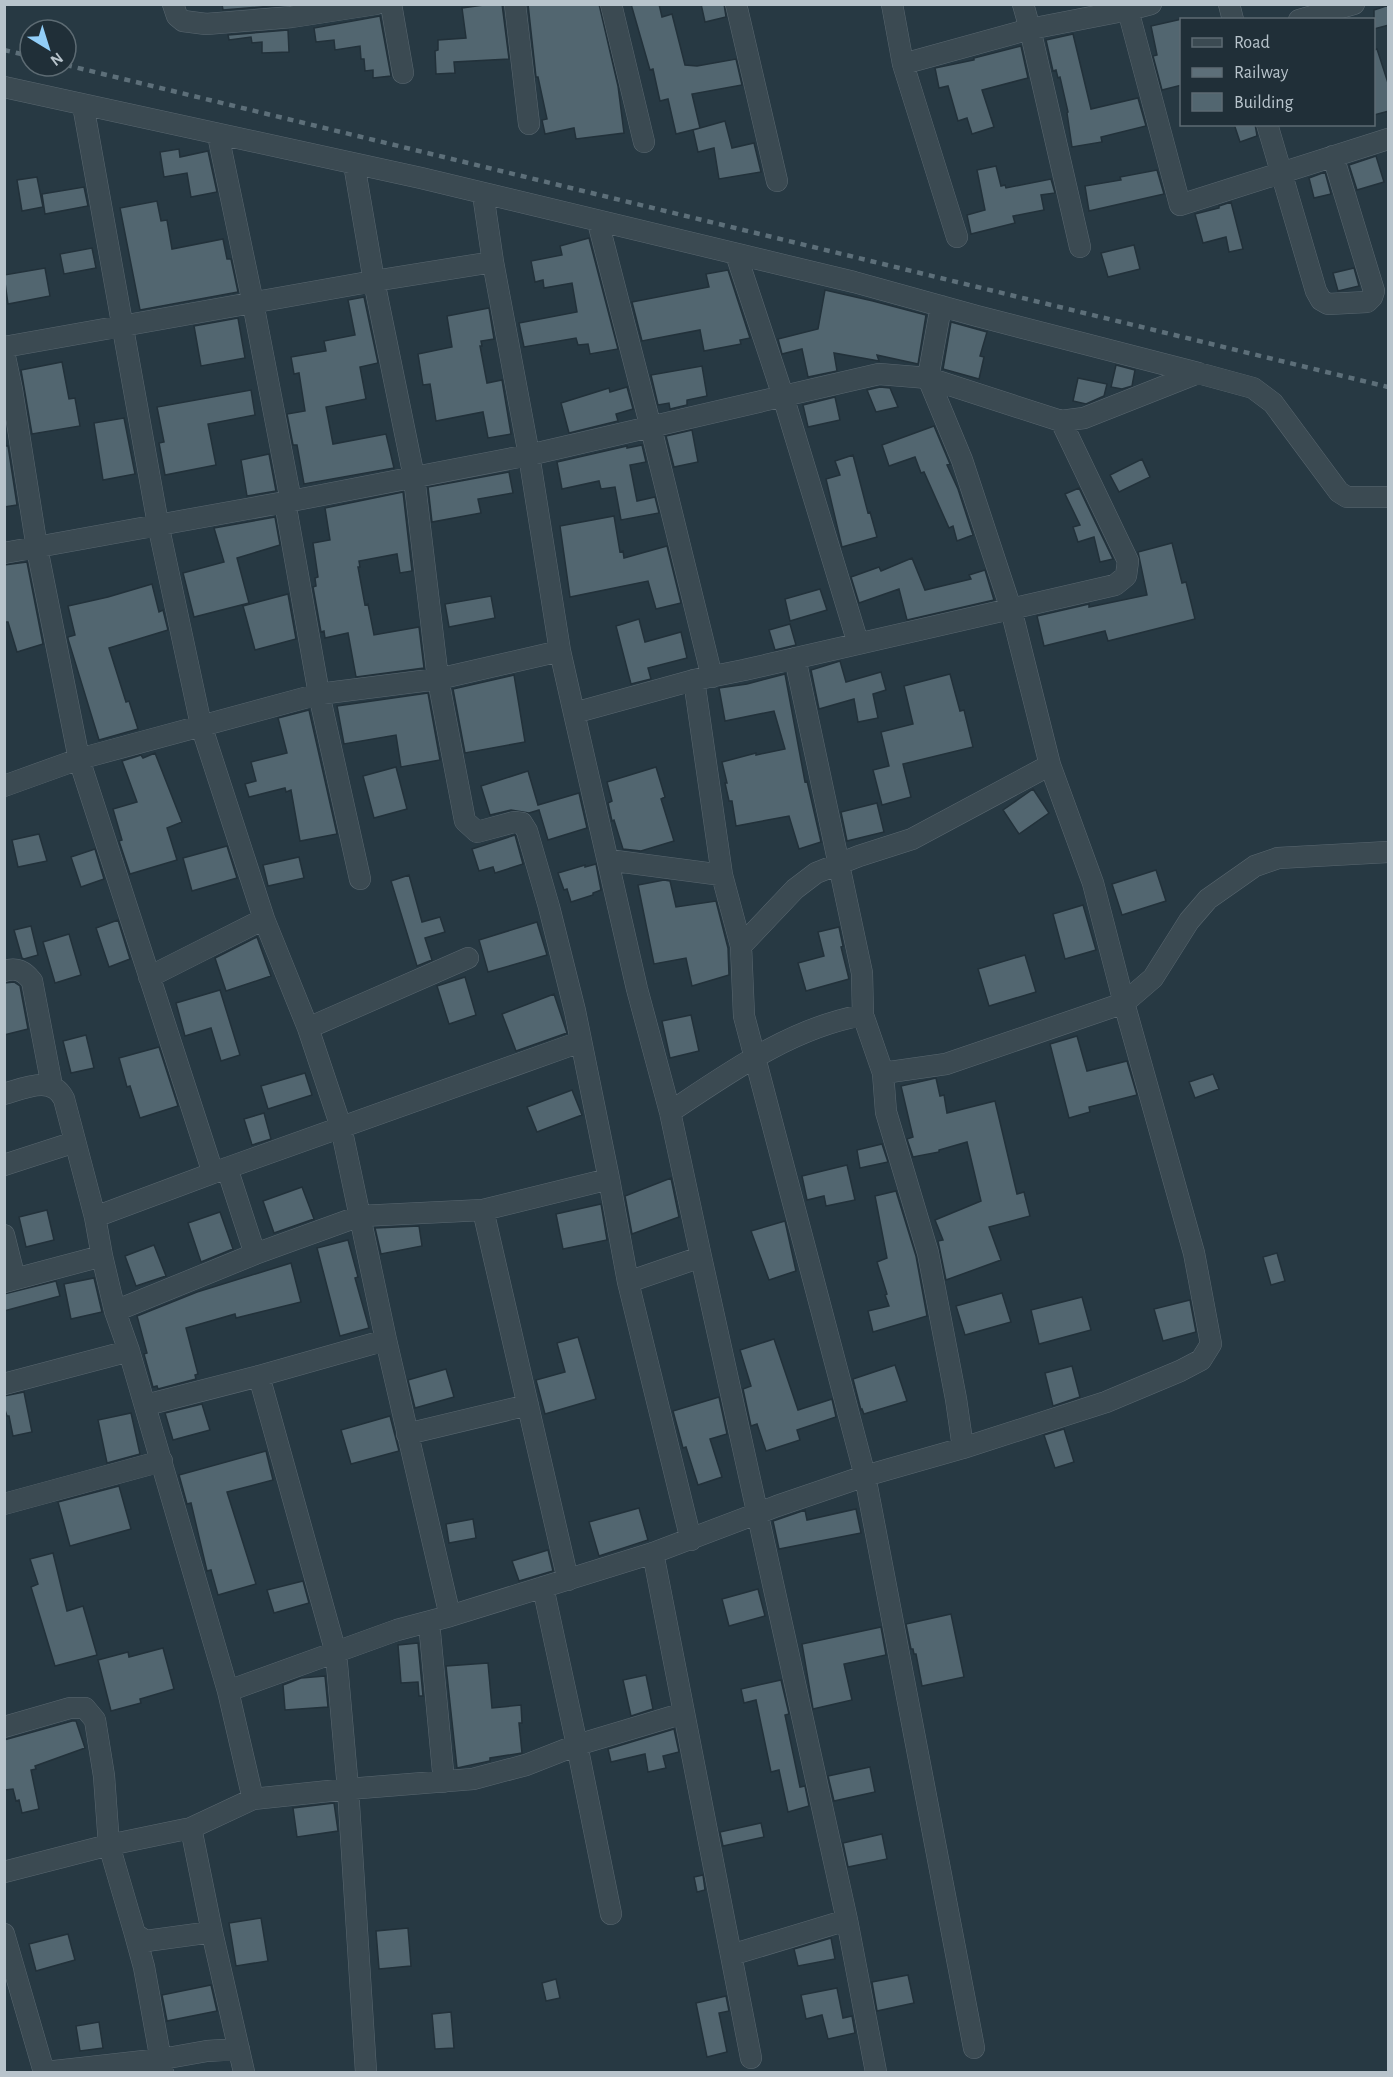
<svg xmlns="http://www.w3.org/2000/svg" width="1393" height="2077" font-family="'Alegreya Sans',sans-serif">
  <rect width="100%" height="100%" fill="#273943"/>
  <path fill="#526670" stroke="#22313a" stroke-width="1.5" d="M222,4H285V5L223,10Z
    M491,4H502L509,59L454,62L455,73L436,74L435,51L438,50V40L466,38L462,8Z
    M528,4H599L618,86L624,133L576,139L574,128L545,134L542,120L547,119L538,77H536Z
    M631,4H659L662,17L672,14L685,65L697,66L736,59L742,85L692,94L700,128L676,134L668,99L660,101L653,69L650,70Z
    M701,4H724L726,17L705,22Z
    M1389,5V25L1374,29V10Z
    M380,16L391,76L373,78V70L365,71L364,59H361L360,46L335,50L334,40L316,42L314,28Z
    M1182,19V85L1162,90L1153,56L1157,55L1151,26Z
    M288,30L289,52L262,53V42L252,43L251,37L229,40L228,35Z
    M1073,34L1091,109L1138,98L1146,126L1101,137L1102,142L1072,147L1067,113L1068,112L1060,77L1058,78L1056,70L1053,71L1046,40Z
    M1021,46L1028,78L982,90L994,127L972,134L967,118L958,121L948,86L939,88L935,68L974,60V58Z
    M1377,49L1389,86V111L1374,115V50Z
    M725,121L732,148L754,143L761,172L719,179L714,148L698,152L693,130Z
    M1234,124H1255L1257,136L1240,142Z
    M179,149L180,157L208,151L217,192L191,197L187,173L164,177L160,152Z
    M1376,156L1384,182L1357,190L1349,165Z
    M996,166L1001,186L1005,185L1006,188L1051,179L1055,193L1041,195L1044,210L1013,216L1015,223L971,234L967,215L985,210L977,170Z
    M1157,170L1164,194L1089,211L1085,186L1121,180L1120,177Z
    M1325,172L1331,194L1314,198L1309,178Z
    M37,177L43,207L22,211L17,180Z
    M84,187L88,206L45,214L42,194Z
    M157,201L161,221L167,220L172,249L223,239L227,259H231L238,292L140,310L120,208Z
    M1231,202L1243,249L1229,252L1226,237L1203,243L1195,214L1219,208V206Z
    M589,238L618,349L590,354L588,344L578,345L576,338L524,347L519,323L577,312L572,283L544,288L543,280L535,282L531,261L562,255L560,246Z
    M1134,245L1140,269L1108,277L1101,253Z
    M92,248L96,268L64,274L60,254Z
    M45,268L50,296L8,304L4,275Z
    M1354,268L1359,286L1338,291L1333,273Z
    M728,270L750,338L740,340L741,344L704,351L700,330L642,341L632,302L709,287L706,274Z
    M825,290L873,301L926,315L918,364L877,355L879,361L834,353L837,371L808,377L802,349L782,354L778,339L818,329Z
    M364,297L378,363L360,367L366,399L326,407L333,444L386,434L394,468L304,484L297,445H293L287,414L305,411L299,373L294,374L291,357L326,351L324,341L355,335L348,300Z
    M489,308L494,339L481,341L482,346H480L487,383L502,380L511,434L488,438L483,412L436,421L430,384L423,385L418,354L452,347L447,316Z
    M238,318L245,358L201,366L194,326Z
    M951,322L987,332L980,356L984,357L979,379L943,369Z
    M62,362L69,399L75,398L80,426L32,434L21,370Z
    M1116,365L1135,370L1132,386L1122,389L1111,387Z
    M702,366L707,396L687,400V405L670,409L669,403L658,405L651,375Z
    M1078,378L1107,384L1104,396L1086,404L1073,401Z
    M627,387L633,409L616,414L618,421L569,433L561,403L609,388L610,392Z
    M880,387L890,388L898,407L876,412L867,390Z
    M251,390L255,415L208,424L216,465L165,475L159,443L164,442L157,407Z
    M835,397L840,420L808,427L803,405Z
    M124,418L135,474L103,480L94,423Z
    M934,426L950,464L947,465L958,489L973,535L957,541L953,526L949,528L924,472L921,473L915,457L889,466L882,445Z
    M692,430L698,462L674,467L666,436Z
    M642,445L646,462L630,465L637,501L655,497L659,513L621,520L615,487L601,489L599,481L562,489L557,462L627,446V448Z
    M4,446H8L17,505L4,507Z
    M269,454L276,491L247,496L241,460Z
    M853,455L868,513L870,512L877,537L842,547L826,479L840,475L835,461Z
    M1142,459L1150,477L1119,492L1110,475Z
    M509,472L513,493L478,499L481,513L432,522L428,487Z
    M1079,488L1113,559L1100,562L1094,537L1078,542L1073,527L1080,525L1065,494Z
    M403,492L412,571L400,573L397,554L359,561L360,567H358L365,605L368,604L374,635L419,627L424,668L356,677L348,633L325,638L324,631L321,632L313,587L316,586L315,578L318,577L313,543L330,540L325,508Z
    M614,516L620,552L623,551L624,558L667,546L681,603L656,609L648,581L570,597L560,526Z
    M275,517L280,545L237,558L249,603L194,617L183,573L224,562L214,528Z
    M1172,543L1182,583L1186,582L1195,619L1108,641L1105,631L1044,646L1037,616L1089,604V607L1147,595L1138,552Z
    M912,558L925,590L971,579L969,575L985,570L994,600L907,620L899,589L859,603L851,577L879,567L881,571Z
    M27,562L43,644L17,652L8,622H4V565Z
    M152,584L159,612L163,610L168,630L109,648L126,702L129,701L138,729L99,740L68,639V637L75,635L68,606L108,597Z
    M820,589L827,610L790,621L785,599Z
    M288,594L296,639L255,650L243,606Z
    M491,596L495,618L449,627L445,604Z
    M639,619L645,642L681,632L687,658L648,668L651,679L631,684L616,626Z
    M790,624L796,645L775,650L769,630Z
    M840,661L846,682L881,672L886,690L873,694L878,718L858,722L854,699L819,709L811,670Z
    M785,674L805,782L807,781L821,842L799,849L789,816L736,826L732,801H729L725,783H727L722,762L756,753V755L785,749L774,711L725,721L719,688L747,684Z
    M950,674L960,711L964,710L973,747L903,764L911,797L882,805L873,770L889,766L881,732L913,724L904,686Z
    M514,675L525,742L465,753L453,689Z
    M428,693L440,760L401,767L396,735L344,744L337,706Z
    M309,710L337,834L300,841L291,790L286,792L285,788L249,797L245,784L256,781L251,762L287,753L278,718Z
    M155,753L182,822L167,828L177,860L130,874L119,841L122,840L113,809L137,802L122,761L141,755L143,758Z
    M396,767L407,809L374,818L363,776Z
    M656,767L665,797L661,799L674,841L641,851L623,849L614,820L612,821L608,803L612,801L607,782Z
    M528,771L538,805L579,793L587,828L548,840L539,810L529,813L511,810L490,815L481,786Z
    M1033,789L1049,813L1019,834L1003,810Z
    M877,803L884,832L847,841L841,812Z
    M39,834L47,861L18,867L12,840Z
    M515,835L523,864L495,873L493,867L479,871L472,849Z
    M227,846L237,878L192,891L183,858Z
    M95,849L104,879L81,887L71,857Z
    M299,857L304,878L268,886L263,865Z
    M596,864L601,890L593,893V895L571,902L567,889L564,890L558,873L585,865V867Z
    M1156,870L1166,901L1122,915L1112,884Z
    M409,875L422,922L440,917L445,932L425,938L432,960L417,966L391,881Z
    M664,880L670,881L676,907L716,901L728,948L729,975L692,986L686,958L654,964L638,885Z
    M1083,905L1096,950L1065,959L1053,914Z
    M118,920L130,959L109,967L96,928Z
    M537,922L547,955L488,972L479,940Z
    M31,926L38,955L24,959L22,958L14,930Z
    M839,927L843,946L841,947L849,979L806,991L798,963L824,956L818,932Z
    M69,934L81,975L55,983L43,942Z
    M257,937L271,976L226,991L215,958Z
    M1025,955L1036,992L989,1006L978,969Z
    M465,977L476,1015L449,1024L437,986Z
    M14,982L20,986L28,1029L4,1035V983Z
    M220,990L240,1055L221,1061L211,1028L185,1036L176,1003Z
    M554,994L567,1033L516,1051L502,1014Z
    M691,1015L699,1051L670,1058L662,1021Z
    M86,1035L94,1068L71,1073L63,1041Z
    M1077,1036L1087,1071L1127,1061L1137,1095L1089,1107L1090,1112L1069,1118L1050,1044Z
    M159,1047L178,1106L140,1118L130,1086L127,1087L119,1058Z
    M305,1073L312,1095L268,1109L261,1086Z
    M1213,1074L1219,1089L1195,1098L1189,1082Z
    M936,1078L940,1096L944,1095L947,1113L995,1101L1017,1194L1024,1192L1030,1216L989,1227L1001,1260L946,1280L938,1241L943,1240L935,1220L981,1201L967,1142L939,1150V1152L913,1157L907,1139L913,1137L901,1086Z
    M572,1090L582,1115L537,1132L527,1107Z
    M264,1113L271,1139L252,1145L244,1119Z
    M882,1144L888,1162L860,1168L857,1150Z
    M847,1165L855,1200L826,1206L824,1196L807,1200L802,1176Z
    M671,1178L679,1217L632,1234L625,1196Z
    M302,1187L314,1219L274,1233L263,1201Z
    M896,1191L916,1256L927,1316L873,1332L868,1311L889,1306L885,1295L887,1294L877,1262L887,1258L875,1196Z
    M601,1204L607,1240L563,1249L556,1214Z
    M47,1210L54,1240L26,1247L19,1217Z
    M220,1212L233,1249L201,1262L188,1223Z
    M785,1221L796,1271L769,1280L751,1231Z
    M419,1226L422,1246L381,1254L375,1228Z
    M348,1240L358,1277L355,1278L369,1328L340,1336L317,1248Z
    M154,1245L166,1276L136,1286L125,1256Z
    M1277,1253L1285,1281L1271,1285L1263,1257Z
    M291,1263L301,1302L236,1318L235,1314L186,1328L198,1374L195,1375L196,1379L158,1389L157,1386L153,1387L144,1354L147,1353L137,1316L197,1292Z
    M94,1278L102,1312L71,1319L64,1284Z
    M56,1281L60,1296L4,1311V1294Z
    M1002,1293L1011,1322L965,1335L956,1306Z
    M1082,1297L1091,1330L1039,1344L1031,1310Z
    M1190,1300L1196,1332L1163,1341L1154,1309Z
    M578,1337L596,1399L545,1414L536,1380L565,1372L557,1343Z
    M774,1339L798,1410L832,1399L836,1417L797,1430L800,1440L766,1451L757,1424L751,1426L743,1389L751,1386L740,1350Z
    M895,1365L907,1401L864,1414L862,1409L861,1410L853,1379Z
    M1072,1366L1080,1397L1053,1406L1045,1373Z
    M446,1369L454,1397L415,1408L408,1380Z
    M24,1392L32,1432L13,1436L9,1416H7L4,1407V1396Z
    M719,1397L727,1434L710,1439L722,1477L698,1485L686,1447L683,1448L673,1411Z
    M202,1404L210,1430L173,1440L165,1413Z
    M131,1413L140,1454L107,1463L98,1420Z
    M390,1416L399,1451L351,1464L341,1430Z
    M1064,1429L1074,1462L1055,1468L1044,1435Z
    M266,1451L273,1480L227,1492L256,1584L218,1595L211,1570L207,1571L191,1503L187,1504L179,1475Z
    M119,1486L131,1529L70,1546L58,1502Z
    M639,1508L648,1540L599,1556L589,1522Z
    M856,1509L861,1533L779,1549L773,1521L805,1510L807,1520Z
    M473,1519L476,1538L449,1543L446,1524Z
    M548,1550L553,1571L519,1581L512,1561Z
    M53,1553L67,1611L83,1606L97,1655L55,1666L31,1587L38,1584L30,1559Z
    M303,1581L309,1603L274,1613L267,1590Z
    M758,1589L765,1616L729,1626L722,1599Z
    M951,1614L964,1677L922,1686L916,1654H914L913,1649H911L906,1624Z
    M881,1627L886,1655L844,1664L852,1700L813,1709L802,1644Z
    M418,1643L423,1696H419L418,1682L401,1683L398,1645Z
    M163,1648L174,1689L140,1699L141,1703L111,1711L98,1660L128,1652L129,1657Z
    M488,1663L492,1708L521,1705L522,1723H519L522,1753L490,1758V1761L457,1768L446,1666Z
    M646,1675L653,1709L631,1716L623,1680Z
    M325,1676L328,1707L285,1710L283,1685L301,1678Z
    M781,1680L789,1714L785,1715L800,1787L805,1786L809,1806L788,1812L779,1770L771,1772L756,1700L744,1703L741,1689Z
    M72,1721H76L85,1748L35,1766L36,1769L31,1770L39,1809L22,1813L19,1800L16,1801L13,1789L4,1790V1740Z
    M674,1729L679,1752L663,1756L666,1768L648,1772L645,1754L611,1762L608,1749Z
    M870,1767L875,1792L834,1801L828,1776Z
    M334,1803L338,1831L297,1837L293,1808Z
    M761,1823L764,1837L723,1846L720,1832Z
    M882,1834L887,1859L848,1867L843,1843Z
    M703,1875L705,1890L697,1892L694,1877Z
    M261,1918L268,1961L236,1966L229,1923Z
    M408,1928L411,1966L379,1969L376,1931Z
    M68,1934L75,1960L36,1971L29,1944Z
    M831,1938L835,1959L798,1966L794,1949Z
    M908,1975L914,2003L877,2011L872,1982Z
    M556,1979L560,1998L546,2001L542,1983Z
    M211,1985L217,2011L167,2021L162,1995Z
    M837,1988L843,2018L852,2016L855,2033L828,2039L822,2015L806,2019L801,1995Z
    M726,1996L729,2011L719,2013L727,2052L707,2057L696,2003Z
    M451,2012L454,2048L435,2049L432,2014Z
    M99,2022L103,2048L80,2051L76,2026Z"/>
  <g fill="none" stroke-linecap="round" stroke-linejoin="round">
    <defs>
      <path id="minor" d="M173,4L177,16L183,21L206,24L292,17L376,4
        M391,4L403,73
        M515,4L529,124
        M611,4L644,142
        M736,4L777,181
        M892,4L903,64
        M1023,4L1030,29L1128,10L1180,205L1388,139
        M1127,4L1128,10L1151,4
        M1229,4L1233,20
        M1299,20L1354,4
        M4,87L421,178L854,282L977,316L1198,373
        M83,105L158,524L201,725L264,919L149,977
        M1267,124L1316,291L1321,300L1328,304L1367,302L1372,297L1374,291L1333,156
        M218,135L253,303L291,501
        M354,164L374,281L493,262
        M483,194L493,262L529,455L560,651
        M598,222L651,428L712,677
        M957,237L903,64L1030,29L1080,247
        M736,254L783,396L858,643
        M4,347L374,281L414,477L438,679L465,821L477,832L514,822L522,823L527,831L549,907L575,1011L609,1179L483,1210L360,1216L255,1254L115,1311
        M4,352L12,390L37,548L79,759L213,1173L95,1217L102,1256
        M285,502L319,694L360,879
        M4,553L291,501L529,455L879,374L928,378L941,306
        M795,658L862,973L863,1015
        M694,680L722,875L741,946L744,1016L865,1476L974,2048
        M574,713L637,989L670,1112L701,1257L628,1282L609,1179
        M4,786L79,759L319,694L438,679L560,651L574,713L694,680L744,670L1115,585L1126,576L1128,561L1061,421
        M608,860L722,875
        M264,919L308,1028L341,1127L386,1340L450,1616
        M741,946L795,889L816,873L859,856L912,839L1050,765
        M4,971C17,967 24,971 32,981L52,1086
        M308,1028L468,958
        M4,1094C25,1088 52,1075 64,1099L95,1217
        M670,1112C730,1072 791,1028 863,1015L883,1073
        M4,1165L75,1142
        M227,1168L255,1254
        M213,1173L580,1042
        M483,1210L568,1580
        M4,1235L15,1279
        M701,1257L847,1920L876,2072
        M4,1282L102,1256L115,1311L129,1351L4,1384
        M628,1282L691,1540
        M129,1351L228,1691
        M259,1376L336,1653L348,1789L366,2072
        M146,1405L259,1376L386,1340
        M407,1434L528,1405
        M963,1448L1106,1402L1180,1371L1201,1360L1211,1344L1194,1253L1124,1003L1153,978L1189,921L1208,899L1255,866L1278,858L1388,852
        M4,1504L162,1461
        M653,1553L751,2058
        M543,1587L577,1745L611,1914
        M429,1622L444,1782
        M4,1727L70,1708H85L95,1720L104,1776L109,1845L135,1934L146,1941L212,1932L244,2072
        M253,1799L348,1789L473,1779L526,1765L577,1745L684,1713
        M191,1828L212,1932
        M4,1872L109,1845L191,1828L253,1799L228,1691L397,1630L450,1616L653,1553L777,1506L865,1476L963,1448L956,1399L928,1253L886,1112L883,1073L946,1064L1124,1003L1093,883L1050,765L1011,609L962,460L928,378L1061,421L1084,418L1198,373L1253,388L1273,403L1339,492L1347,497H1388
        M4,1934L44,2072
        M135,1934L144,1967L163,2072
        M731,1955L847,1920
        M46,2072L162,2059L207,2051L239,2049"/>
    </defs>
    <use href="#minor" stroke="#596770" stroke-width="22"/>
    <use href="#minor" stroke="#3b4a52" stroke-width="21"/>
    <path stroke="#5d6f79" stroke-width="4.5" stroke-dasharray="6 6" stroke-linecap="butt" d="M4,50L30,56
      M66,65L1388,387"/>
  </g>
  <rect width="1393" height="2077" fill="none" stroke="#b8c4cc" stroke-width="12"/>
  <rect x="1180" y="18" width="195" height="108" fill="#202f38" stroke="#5d6b73" stroke-width="1.5"/>
  <rect x="1192" y="38" width="30" height="9" fill="#3b4a52" stroke="#5d6b73" stroke-width="1.5"/>
  <text x="1234" y="48" font-size="18" fill="#b8c4cc">Road</text>
  <rect x="1192" y="68" width="30" height="9" fill="#5d6f79" stroke="#5d6b73" stroke-width="1.5"/>
  <text x="1234" y="78" font-size="18" fill="#b8c4cc">Railway</text>
  <rect x="1192" y="93" width="30" height="18" fill="#526670" stroke="#5d6b73" stroke-width="1.5"/>
  <text x="1234" y="108" font-size="18" fill="#b8c4cc">Building</text>
  <g transform="translate(48 48) rotate(142)"><circle r="28" fill="#202f38" stroke="#5d6b73" stroke-width="1.5"/>
  <path d="M0-4.5L10 22L0 15L-10 22Z" fill="#92cef8"/>
  <text y="-9" font-size="16" font-weight="bold" text-anchor="middle" fill="#b8c4cc">N</text>
  </g>
</svg>
